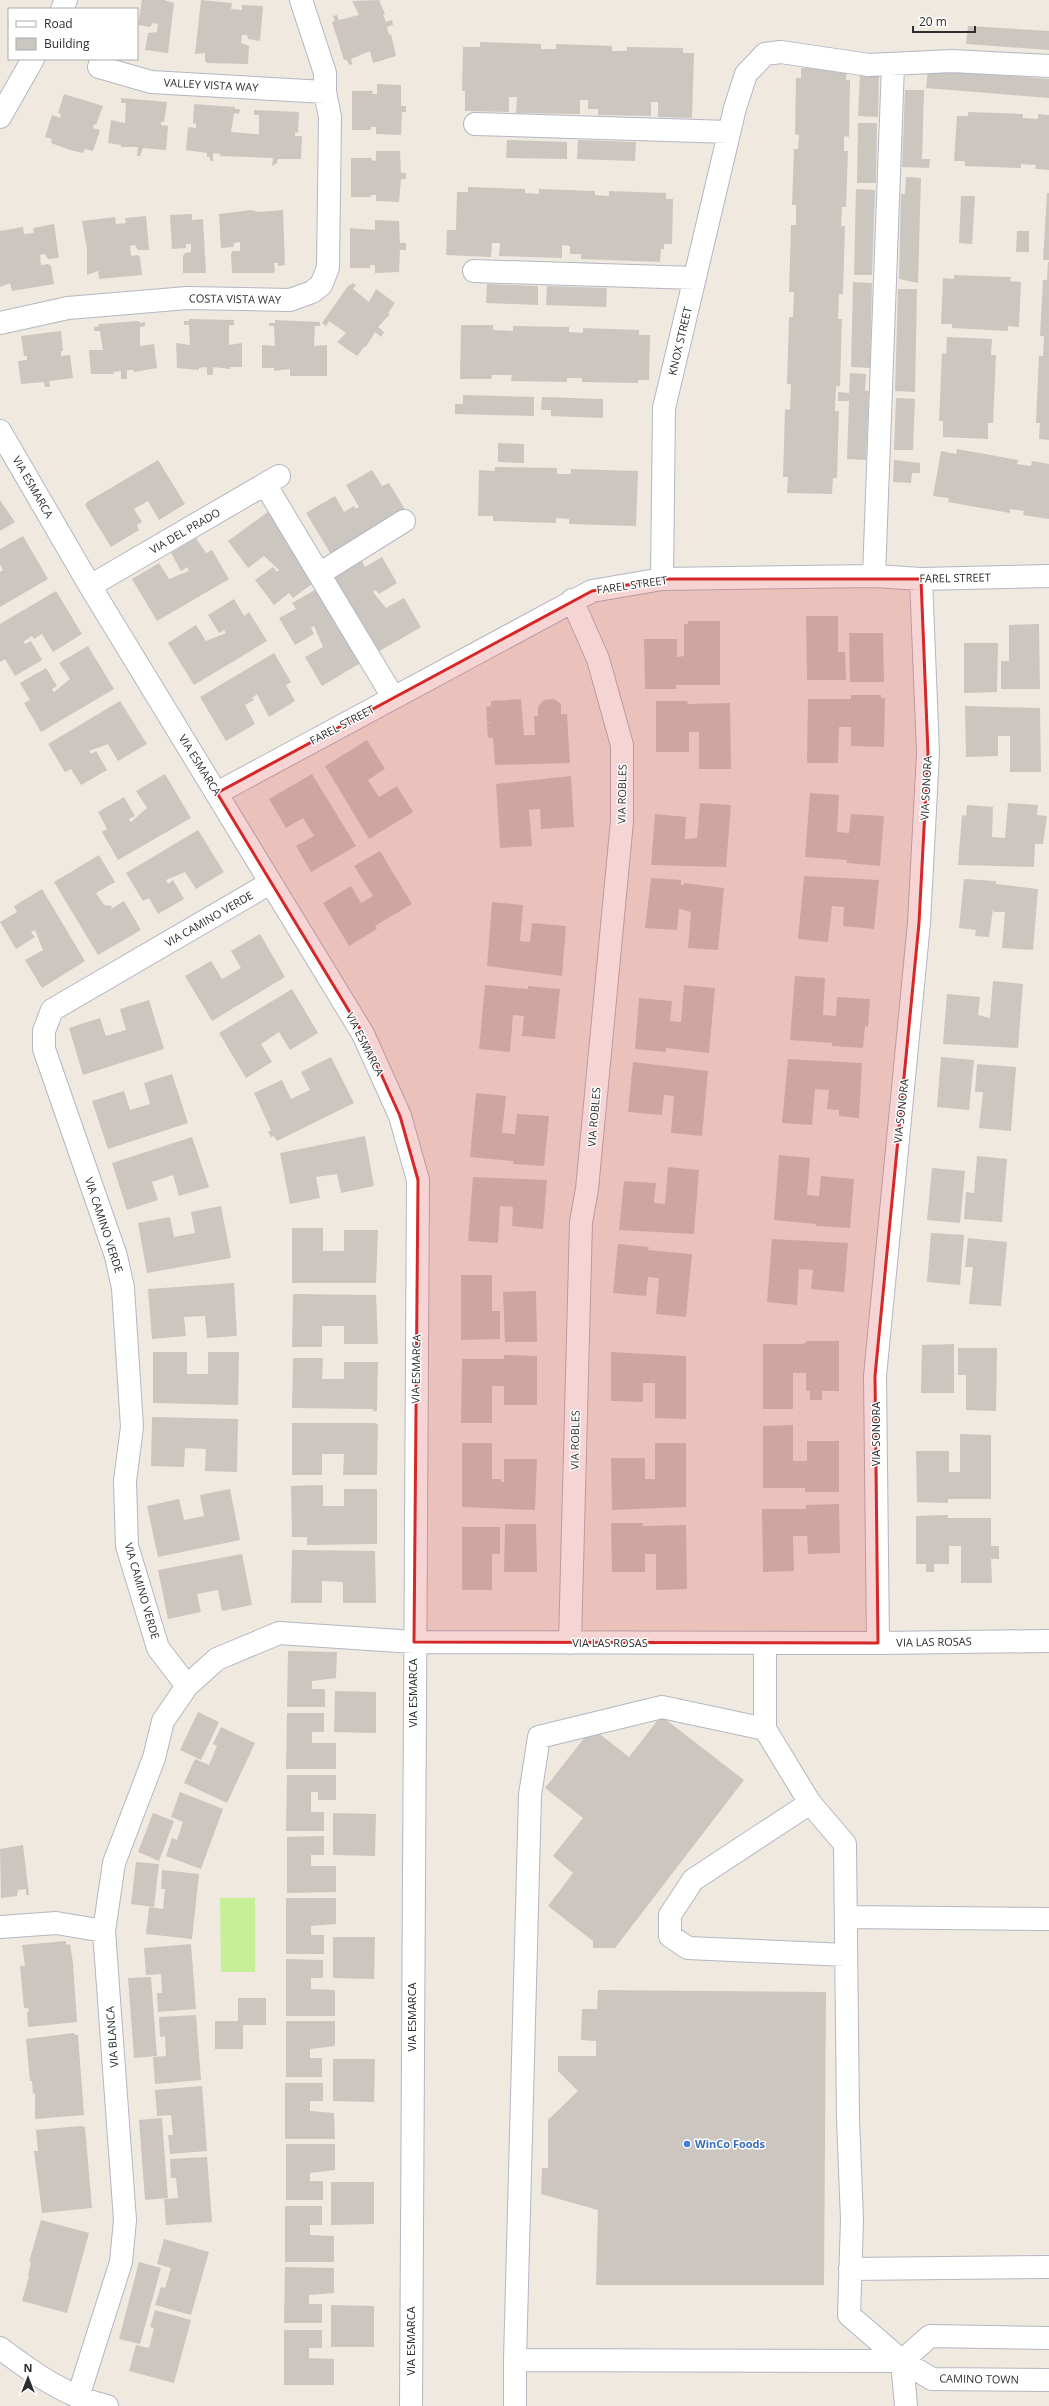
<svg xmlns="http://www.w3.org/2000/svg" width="1049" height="2406" font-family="'Open Sans',sans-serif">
  <rect width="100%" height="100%" fill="#f0e9e0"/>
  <path fill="#c7ef97" d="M220,1898H255V1972H221Z"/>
  <path fill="#cbc6bf" d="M142,0H164L174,3L168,53L145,50L148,33L157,32L158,24L153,23L150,27L138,25Z
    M201,0L232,3L231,9L242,10V5L263,6L260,41L248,39L247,35H242L241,43L249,46L248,64L207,63L205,61V53L195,54Z
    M379,0L385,14L383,15L386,22L392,20L393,25L387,27L389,35L391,34L396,56L373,63L370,51L351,59L352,64L349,65L347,60H344L332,22L335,21L333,16L337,15L339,20L359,15L352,1Z
    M968,26L1049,31V50L966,44Z
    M480,42L541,44V49H556V44L612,46V51H627V47L683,48V53H694L692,118L658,117V102H651V116L598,115V109H588V100H580V114L516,113L517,97H509V112L465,111V91H462L463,47H480Z
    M801,68L847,69L846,80H850L849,137L844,136V151H848L846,207H842L841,226H845L843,294H839L838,319H842L840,386H836L835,411H839L837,478H833L832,494L787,493L788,477H783L785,409L790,410L791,384H787L789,317H793L794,292H789L791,225H796V205H792L794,149H798L799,135L795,134L796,78H801Z
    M928,69L1049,79V98L926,88Z
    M860,74H879L878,117L858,116Z
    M377,84L401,85V106H406V112H402L401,135L376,134V127H371V130H352V91H373L372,94H377Z
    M905,90H924L922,159H930L929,168L902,167Z
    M64,94L103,106L96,125L94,124L93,128L100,130L93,151L85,149L83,153L70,150L51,143L52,139L45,137L52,115L60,118L61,114L58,113Z
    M121,98L167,102L164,122H161V125L168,126L166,150L143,148L140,156H137L138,147H121V145L108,143L111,120L125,123L126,103H121Z
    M194,104L235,107V109H240L239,114L234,113L231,132L254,134H259V115H254V110L299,112L298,133L295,132V136H302L301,159H278L277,163L272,166L273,158L220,156L221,154L213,153V161H210V157H207V153L186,150L188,127L196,128V124L193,123Z
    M968,112L1023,114V118L1038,119V114L1049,115V170L1035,169L1036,165L1021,164V168L965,166V161H954L957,116H968Z
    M858,123H877L876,183H857Z
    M507,140L567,142V159L506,158Z
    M578,140L636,142L635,161L577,159Z
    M376,151H400L401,173H406V179H401L399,202L376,201V195H371V197H351V158H372L371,160L376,161Z
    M906,177L921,178L918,283L899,279L901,194H905Z
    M468,187L525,189V193L539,194V189L595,191V195L609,196V191L666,193V199H673L672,244H664V249H661L660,262L581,259V254H570V246L562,245V258L499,256L500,243H492L491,257L446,255L447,230H456L457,192H468Z
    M856,189L875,190L872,275H854Z
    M1047,193H1049V260H1043Z
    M961,196H975L972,244L959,243Z
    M251,210L258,212L283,210L285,265L278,266V263H274L275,272L272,273H232L231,254L233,251H240V242L234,243L233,247L221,248L219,214Z
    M192,214V220L203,219L206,273H183V256L185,253L191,252V244H186V248L172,249L170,215Z
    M146,216L149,250H138L135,245L130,246L131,256L138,255L140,257L142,275L99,279L98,271L87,275V249L82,221L115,217L116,224L126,223L125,218Z
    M375,220L399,221L400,243H406V250H400L399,272L375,273V265H370V268H350V228L375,230Z
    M54,224L59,258L48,259L45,254L40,255L41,265L48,264L51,266L54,284L12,291L10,283L0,287V231L23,227L24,234L34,233L33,228Z
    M1017,231H1029V252H1016Z
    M1048,262H1049V440L1039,439L1040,423H1036L1039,356H1043L1044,336H1040L1043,280H1047Z
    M954,275L1011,277L1010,281L1021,282L1019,327L1008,326V331L952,328V324H941L943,278L954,279Z
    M853,282L872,283L870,368L851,367Z
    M353,283L356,285L353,289L369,302L376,289L395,303L388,313L390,314L378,327L384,332L381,337L375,332L366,347L365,346L357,356L337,342L346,333L329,321L326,326L322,323L348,286Z
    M487,284L538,286V305L486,303Z
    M547,286L607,288L606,307L546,305Z
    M898,289H917L915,392L895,391Z
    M189,319L234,320V325H229V345L242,343V367H230V369L213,367V375H207V367L199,368V370L177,368L176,343L190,345L189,325H184V321H189Z
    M275,320L320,322V326H315L314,346L327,345V376H290V369L274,371V368H262V345L275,346L274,326H269V323H275Z
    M139,321L140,323L145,322V326L140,327V346L154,344L157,368L134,372V370H127V379H121V371L113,372L114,374H91L89,350H103L100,331H94V327L99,326V324Z
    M461,325H493V330L513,331V326L569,327V332L583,333V328L639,330V335H650L649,380H638V383L582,382V378H567V382L511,381L512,375H492L491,379H460Z
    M61,331L63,351H61V356L70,355L73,378L49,381L50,387H45L44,382L21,384L18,361L27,360V356H24L21,336Z
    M947,337L992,339L991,355H996L993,423H988V439L943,437V421H939L942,353L946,354Z
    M850,373L866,374L865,391H869L866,460L847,459L849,401H838V392L849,393Z
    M463,395L534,397V416L455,414V404H463Z
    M542,397L603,399V418L551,416V410H541Z
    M896,398L915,399L913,450H894Z
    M498,443L524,444V463L498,462Z
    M957,449L1018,460L1017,464L1031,466L1032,461L1049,464V519L1023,515L1024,511L1010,509V513L948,502L949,498L933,496L941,451L956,454Z
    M158,460L185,504L159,520L148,501L134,509L142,522L137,525L139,530L111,547L85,505L87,502Z
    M894,460L920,463V473H912L911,483L893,482Z
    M495,467L557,468V474H571V469L638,471L636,526L569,524V519L556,518V523L493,521V516H478L479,470L495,471Z
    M372,470L382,486L389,483L406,511L332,556L306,513L335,496L344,512L354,506L356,509L359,507L346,485Z
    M0,500L15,522L0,531Z
    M269,511L320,578L293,598L289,593L274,605L255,580L273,567L277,572L279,570L264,556L248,568L228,541Z
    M23,536L48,579L0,607V572L3,570L0,564V549Z
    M196,538L206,553L212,550L229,579L157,621L132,579L159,563L169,579L189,571L187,567L181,571L171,553Z
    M382,557L397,583L379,594L376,590L373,592L386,608L404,598L421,627L378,652L333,578L362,561L365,567Z
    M322,586L364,661L322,686L305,657L323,647L314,626L311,628L314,634L295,645L279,618L296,609L292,603Z
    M56,591L82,634L53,652L42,634L34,639L32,636L23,642L25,644L31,641L42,660L15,676L5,659L0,662V624Z
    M234,599L244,616L249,612L267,641L194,685L168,643L196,625L206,641L226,633L224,630L219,633L208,615Z
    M806,616H838V652H845L846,680H807Z
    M688,621H720V685H676V689H645L644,639H677V657L684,656V624H688Z
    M1039,624L1040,689H1001V661H1009V625Z
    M849,633H883L884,682H850Z
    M964,643H998L997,692L964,693Z
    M88,646L114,689L41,732L24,703L30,700L20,683L46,668L57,686L52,689L54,692L70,679L59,663Z
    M274,653L291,682L286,685L295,701L269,717L257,694L252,698L254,700L245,705L255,724L226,741L200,697Z
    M851,695H881V698H885L884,747L851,746V727H839L838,763H807L808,699H851Z
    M521,699L524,735H535L534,716H538V706L544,700L554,699L561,704V714H567L570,763L495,765L493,738H488L487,723L492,722H487L486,707L491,706V701Z
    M120,701L147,744L118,761L108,744L89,751L91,754L96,751L107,770L81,785L71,769L65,772L48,744Z
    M656,701H687L688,704L730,703L731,769H699V732H689V752H656Z
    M965,706L1040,708L1041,772H1010V736H998V756L966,757Z
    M367,740L385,769L368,780L379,797L397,786L413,812L369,839L325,766Z
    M165,774L191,818L118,860L102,832L107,829L98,812L124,797L135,816L129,819L131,822L147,808L136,791Z
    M312,774L356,846L311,872L296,846L314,836L303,818L286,828L269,799Z
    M571,776L574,827L541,829L540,809L529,810L532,846L500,848L496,784Z
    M810,793L839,795L837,832L849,833L851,814L884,816L880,866L847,863V860L805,857Z
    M700,803L731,805L726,867L651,865L655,814L686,817L685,839L697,838Z
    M1008,803L1038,805L1037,815L1047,816L1043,844H1035L1034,867L958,865L962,815L966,816L967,805L993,807L992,837L1005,838Z
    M198,830L224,872L196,889L185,872L166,880L168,884L173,880L184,899L158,914L149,898L143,901L126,873Z
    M380,851L412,904L375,926L377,929L349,946L323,903L351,886L361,903L373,896L354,866Z
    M99,855L115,882L96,893L104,905L112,906L111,909L124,901L141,930L98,955L54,882Z
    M804,876L879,880L874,929L843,926L844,907L832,906L828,942L798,939Z
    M651,878L681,880V885H684V883L724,888L718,950L688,948L691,912L679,909L677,930L645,928Z
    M964,879L996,881V884L1038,889L1033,950L1002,948L1005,912H994L993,909L989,937L975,936L976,930L959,928Z
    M42,889L85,961L42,988L25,960L43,950L35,930L31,932L35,937L16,949L0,922L17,912L14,906Z
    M492,902L523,905L520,941L530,942L532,923L566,926L562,976L487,966Z
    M260,934L285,977L212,1021L185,976L211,961L222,979L241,968L231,951Z
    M795,976L825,978L823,1015L836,1016L837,997L870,999L868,1027L865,1026L863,1048L832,1046V1043L790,1040Z
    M993,981L1023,984L1018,1048L943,1044L947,994L980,997L978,1015L990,1018Z
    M485,985L528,989V986L560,989L555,1039L522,1036L524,1016L513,1015L510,1052L479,1049Z
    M684,985L715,988L709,1053L666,1048V1052L635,1049L639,998L672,1001L670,1021L681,1022Z
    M292,989L318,1033L290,1050L279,1032L261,1044L272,1062L246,1078L219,1033Z
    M149,1000L164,1049L83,1075L69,1028L100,1018L106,1036L126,1030L120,1009Z
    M331,1057L354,1103L277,1141L274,1136L271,1137L268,1132L271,1130L254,1093L282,1080L291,1099L310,1090L301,1072Z
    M941,1057L974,1060L969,1110L937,1107Z
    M788,1059L862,1063L859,1118L839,1116V1110L827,1109L829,1090L815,1089L812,1125L782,1123Z
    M633,1062L708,1071L702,1136L671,1133L674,1096L664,1095L662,1115L628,1112Z
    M977,1064L1016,1067L1011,1131L979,1128L983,1092H975Z
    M172,1074L188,1123L108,1149L92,1101L124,1091L130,1110L150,1104L144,1083Z
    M476,1093L506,1096L502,1133L515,1134L517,1114L549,1116L544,1166L513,1164V1161L470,1157Z
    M365,1136L374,1186L341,1193L337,1174L316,1177L320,1198L290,1204L280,1153Z
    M192,1137L209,1187L179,1196L173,1175L152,1182L158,1200L127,1210L112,1163Z
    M779,1155L810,1158L807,1195L819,1196L821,1176L854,1179L850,1228L816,1226V1224L774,1220Z
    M977,1156L1007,1159L1002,1222L964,1219L966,1192L974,1193Z
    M668,1167L699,1170L694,1234L619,1230L624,1181L656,1183L654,1203L665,1204Z
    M932,1168L965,1171L960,1223L927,1220Z
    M473,1177L547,1180L543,1229L512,1226L513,1207L500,1206L498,1243L468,1241Z
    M221,1206L231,1258L147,1273L138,1223L170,1217L174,1237L195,1233L191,1212Z
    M292,1228H323V1251H344V1230H378L376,1283H292Z
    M931,1233L964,1235L960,1285L927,1282Z
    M968,1238L1007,1242L1001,1306L969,1304L973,1267H965Z
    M772,1239L848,1243L844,1292L811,1289L813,1270L799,1269L797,1305L767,1302Z
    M618,1244L649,1247L648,1250L692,1254L686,1317L656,1314L659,1278L648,1277L646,1296L613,1293Z
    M461,1275H492V1311H500V1339L461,1340Z
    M234,1283L237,1336L207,1338L205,1316L184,1317L186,1336L152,1339L148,1289Z
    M536,1291L537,1342H505L503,1292Z
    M293,1294L376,1295L378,1344H344V1326H322V1347H292Z
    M806,1341H839V1391H822V1400H810V1391H806V1373H793V1409H763V1344H801L806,1343Z
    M954,1344V1393H921L922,1345Z
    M958,1348H997L996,1411L966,1410V1375H958Z
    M153,1352H187V1374H208V1352H239L238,1405L153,1403Z
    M611,1352L686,1356V1419L655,1418V1383H643V1402L611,1401Z
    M504,1355L537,1356V1405H504V1386H492V1423H461L462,1359H504Z
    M293,1358H323L322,1379H344V1362H378L377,1411H373V1409L292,1408Z
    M152,1417L238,1419L237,1472L205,1471L206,1449L185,1448L184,1467L151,1466Z
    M292,1423H375L378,1425L377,1475H343L344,1454H322V1475H292Z
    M793,1425V1461H807V1441H839V1492H805V1488H763V1426Z
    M960,1434L991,1435V1499H948V1503L917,1502L916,1451H949V1472H960Z
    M462,1443H492V1479H501V1482H504V1459H537L535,1510L462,1507Z
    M655,1443H686V1507L612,1510L611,1458H645V1479H655Z
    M323,1485V1506H344V1489H377V1544L307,1545V1537H292L291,1486Z
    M230,1489L240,1540L158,1557L147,1506L179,1499L184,1520L204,1516L200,1495Z
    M839,1504L840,1553L808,1554L807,1536H793L794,1571L763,1572L762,1509H806V1505Z
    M948,1515V1518H991V1546H999V1559H991L992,1583H961V1546H949V1564H934V1572H926V1564H916V1516Z
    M611,1523H643V1526L686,1525L687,1589L656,1590V1554H645V1572H612Z
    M505,1524H536L537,1572H504Z
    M462,1527H500V1554H492V1590H462Z
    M292,1550L375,1551L376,1603H343V1582L322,1581V1603H291Z
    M242,1554L252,1605L222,1611L218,1590L197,1594L201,1612L168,1619L158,1570Z
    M288,1651L337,1652L336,1678L312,1681V1689H325V1707H287Z
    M335,1691L376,1692V1733L334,1732Z
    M198,1712L219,1722L201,1760L180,1750Z
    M287,1713H324V1732H312V1743H336V1769H286Z
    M661,1716L744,1780L615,1948H593V1941L548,1906L573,1873L553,1856L583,1818L545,1788L592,1728L629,1757Z
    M221,1727L255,1743L227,1803L184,1783L195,1759L209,1765L217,1746L213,1744Z
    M287,1775H336V1800H318V1792H311V1812H324V1831H286Z
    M180,1792L223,1809L201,1869L166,1856L172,1838L177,1840L183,1822L171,1817Z
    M153,1813L174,1821L159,1861L138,1852Z
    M333,1813L376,1814L375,1856L333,1855Z
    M324,1836V1855H311V1866H336V1892L287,1893V1837Z
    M23,1845L29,1895H26V1889L18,1890L17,1896L1,1898L0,1849Z
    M136,1862L159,1864L154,1907L131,1904Z
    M162,1870L199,1874L192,1939L146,1934L149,1907L163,1909L165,1889H161Z
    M286,1898H336V1924L311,1926V1935H324V1954H286Z
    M333,1937H375L374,1979L333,1978Z
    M66,1941V1945L70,1944L73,1963L77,2022L28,2027L27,2012H29L28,2008H24L20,1966H25L22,1945Z
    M191,1944L196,2009L158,2012L157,1993H162L161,1974L146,1975L144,1948Z
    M286,1959L323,1960V1978H311V1989L335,1990V2016H286Z
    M151,1977L157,2056L134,2058L128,1978Z
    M598,1990L826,1992L824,2285H596L598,2210L541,2194L542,2168H548V2120L578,2091L558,2071V2056H596V2041L581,2040L582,2009H597Z
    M238,1998H266V2025H243V2049H215V2021H238Z
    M196,2015L201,2080L155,2084L153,2057L166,2056L165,2036L160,2037L159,2017Z
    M286,2021H335V2046L310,2049V2058H322V2077H286Z
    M74,2033L75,2035H78L84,2115L35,2119V2093L33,2094L32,2081H30L26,2039Z
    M333,2059H375L374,2102L333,2101Z
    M285,2083H323V2101H310V2111L334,2113L335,2139H285Z
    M202,2086L207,2151L170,2154L168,2135H173L171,2115L157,2116L155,2090Z
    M162,2118L168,2198L145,2200L139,2120Z
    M80,2126L85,2127L92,2208L42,2213L34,2151H38L36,2130Z
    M286,2144H335V2170L310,2173V2181H323V2200H286Z
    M207,2157L212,2222L166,2225L164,2199L178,2198L176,2178H171L170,2159Z
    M331,2182H374V2224L331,2225Z
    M285,2206H322V2225H310V2235L334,2236V2262H285Z
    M41,2220L89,2233L67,2313L22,2301L29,2276H28L31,2262H29Z
    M164,2239L209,2252L191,2315L155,2305L161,2287L165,2288L171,2268L157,2264Z
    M139,2262L161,2268L140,2344L119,2339Z
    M285,2267L334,2268V2293L309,2295V2304H322V2323H284Z
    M331,2305L374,2306V2347H331Z
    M155,2310L191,2320L174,2383L129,2371L136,2345L149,2348L154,2328L150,2327Z
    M284,2330H322V2348H309V2358L334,2359V2385H284Z"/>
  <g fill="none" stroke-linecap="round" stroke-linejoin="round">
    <defs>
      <path id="minor" d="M62,9L66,0
        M99,67L151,82L325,92
        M0,117L33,59
        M475,124L729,132
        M474,271L695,278
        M0,323L68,308L187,298L290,300L312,292L321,285L328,268L330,117L325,92V73L301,0
        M0,431L90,586L363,1034L400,1116L418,1180L411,2406
        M265,484L393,697
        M319,574L404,521
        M874,576L893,65
        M662,579L664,408L735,108L746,74L765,54L781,52L869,65L952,61L1049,66
        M90,586L279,476
        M217,793L592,591L662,579L874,576L921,579L1049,576
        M570,1643L581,1222L587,1189L622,821V745L598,659L572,600
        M765,1643V1729L810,1803L693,1880L670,1915V1936L688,1948L846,1955
        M878,1643L875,1376L919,923L928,753L921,579
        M187,1686L158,1648L127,1546L125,1481L132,1427L123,1288L116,1256L44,1049V1031L52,1010L270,883
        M765,1729L662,1707L539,1737L530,1795L515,2360L902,2361
        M810,1803L845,1844L848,2119L852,2220L849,2315L902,2361L906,2406
        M846,1917L1049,1919
        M0,1927L56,1923L104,1931
        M850,2269L1049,2267
        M0,2348C33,2373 67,2397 107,2406
        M902,2361L930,2336L1049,2338
        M902,2361L932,2379L1049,2380
        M78,2397L121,2262L125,2220L104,1931L114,1863L154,1758L163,1721L187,1686L217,1659L279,1633L414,1642L878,1643L1049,1641
        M515,2406V2360"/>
    </defs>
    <use href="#minor" stroke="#b4b6c2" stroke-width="24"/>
    <use href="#minor" stroke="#fff" stroke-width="22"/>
  </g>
  <path fill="#d62828" fill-opacity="0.2" stroke="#d62828" stroke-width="3" stroke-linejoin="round" d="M662,579H921L928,753L919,923L875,1376L878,1643L414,1642L418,1180L400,1116L363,1034L217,793L592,591Z"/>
  <circle fill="#3f7fe0" stroke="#fff" stroke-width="1.5" cx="687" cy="2144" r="4"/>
  <g text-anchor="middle" stroke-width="3" stroke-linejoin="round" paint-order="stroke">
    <g font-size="11" fill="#2e2e2e" stroke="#fff">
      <text transform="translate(211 85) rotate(3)" y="4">VALLEY VISTA WAY</text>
      <text transform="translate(235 299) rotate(1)" y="4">COSTA VISTA WAY</text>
      <text transform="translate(680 341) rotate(-77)" y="4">KNOX STREET</text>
      <text transform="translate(33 487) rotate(60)" y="4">VIA ESMARCA</text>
      <text transform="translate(185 531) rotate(-30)" y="4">VIA DEL PRADO</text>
      <text transform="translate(955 578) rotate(-1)" y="4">FAREL STREET</text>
      <text transform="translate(632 585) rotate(-8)" y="4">FAREL STREET</text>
      <text transform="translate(342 725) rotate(-28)" y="4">FAREL STREET</text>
      <text transform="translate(200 765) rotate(58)" y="4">VIA ESMARCA</text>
      <text transform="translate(926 788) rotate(-87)" y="4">VIA SONORA</text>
      <text transform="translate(622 794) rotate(-89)" y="4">VIA ROBLES</text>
      <text transform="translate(209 919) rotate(-30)" y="4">VIA CAMINO VERDE</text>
      <text transform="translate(365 1044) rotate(63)" y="4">VIA ESMARCA</text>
      <text transform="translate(901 1111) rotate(-84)" y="4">VIA SONORA</text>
      <text transform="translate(594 1117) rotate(-85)" y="4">VIA ROBLES</text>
      <text transform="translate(104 1225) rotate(72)" y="4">VIA CAMINO VERDE</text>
      <text transform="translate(416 1369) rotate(-89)" y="4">VIA ESMARCA</text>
      <text transform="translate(876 1434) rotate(-90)" y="4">VIA SONORA</text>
      <text transform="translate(575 1440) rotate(-89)" y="4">VIA ROBLES</text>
      <text transform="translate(142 1591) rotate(74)" y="4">VIA CAMINO VERDE</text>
      <text transform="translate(934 1642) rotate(-1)" y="4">VIA LAS ROSAS</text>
      <text x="610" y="1647">VIA LAS ROSAS</text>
      <text transform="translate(413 1693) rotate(-90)" y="4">VIA ESMARCA</text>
      <text transform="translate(412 2017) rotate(-90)" y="4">VIA ESMARCA</text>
      <text transform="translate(112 2037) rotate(-94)" y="4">VIA BLANCA</text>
      <text transform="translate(411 2341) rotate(-90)" y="4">VIA ESMARCA</text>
      <text transform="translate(979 2379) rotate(1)" y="4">CAMINO TOWN</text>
    </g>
    <g font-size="11" font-weight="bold" fill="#366cbe" stroke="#fff" text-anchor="start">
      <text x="695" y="2148">WinCo Foods</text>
    </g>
  </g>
  <rect x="8" y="8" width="130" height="52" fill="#ffffff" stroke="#ababab"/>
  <rect x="16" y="21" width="20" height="6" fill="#ffffff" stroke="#ababab"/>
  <text x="44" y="28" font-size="12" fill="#2e2e2e">Road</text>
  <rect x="16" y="38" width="20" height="12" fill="#cbc6bf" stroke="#ababab"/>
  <text x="44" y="48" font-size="12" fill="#2e2e2e">Building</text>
  <g transform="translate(28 2378)" stroke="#ffffff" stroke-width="3" paint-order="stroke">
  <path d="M0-3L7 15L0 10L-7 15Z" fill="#2e2e2e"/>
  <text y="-6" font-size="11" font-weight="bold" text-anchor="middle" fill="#2e2e2e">N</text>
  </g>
  <path d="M913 26v6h62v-6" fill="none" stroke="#2e2e2e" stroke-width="2"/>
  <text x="919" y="26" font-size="12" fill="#2e2e2e" stroke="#ffffff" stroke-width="3" paint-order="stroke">20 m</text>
</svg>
